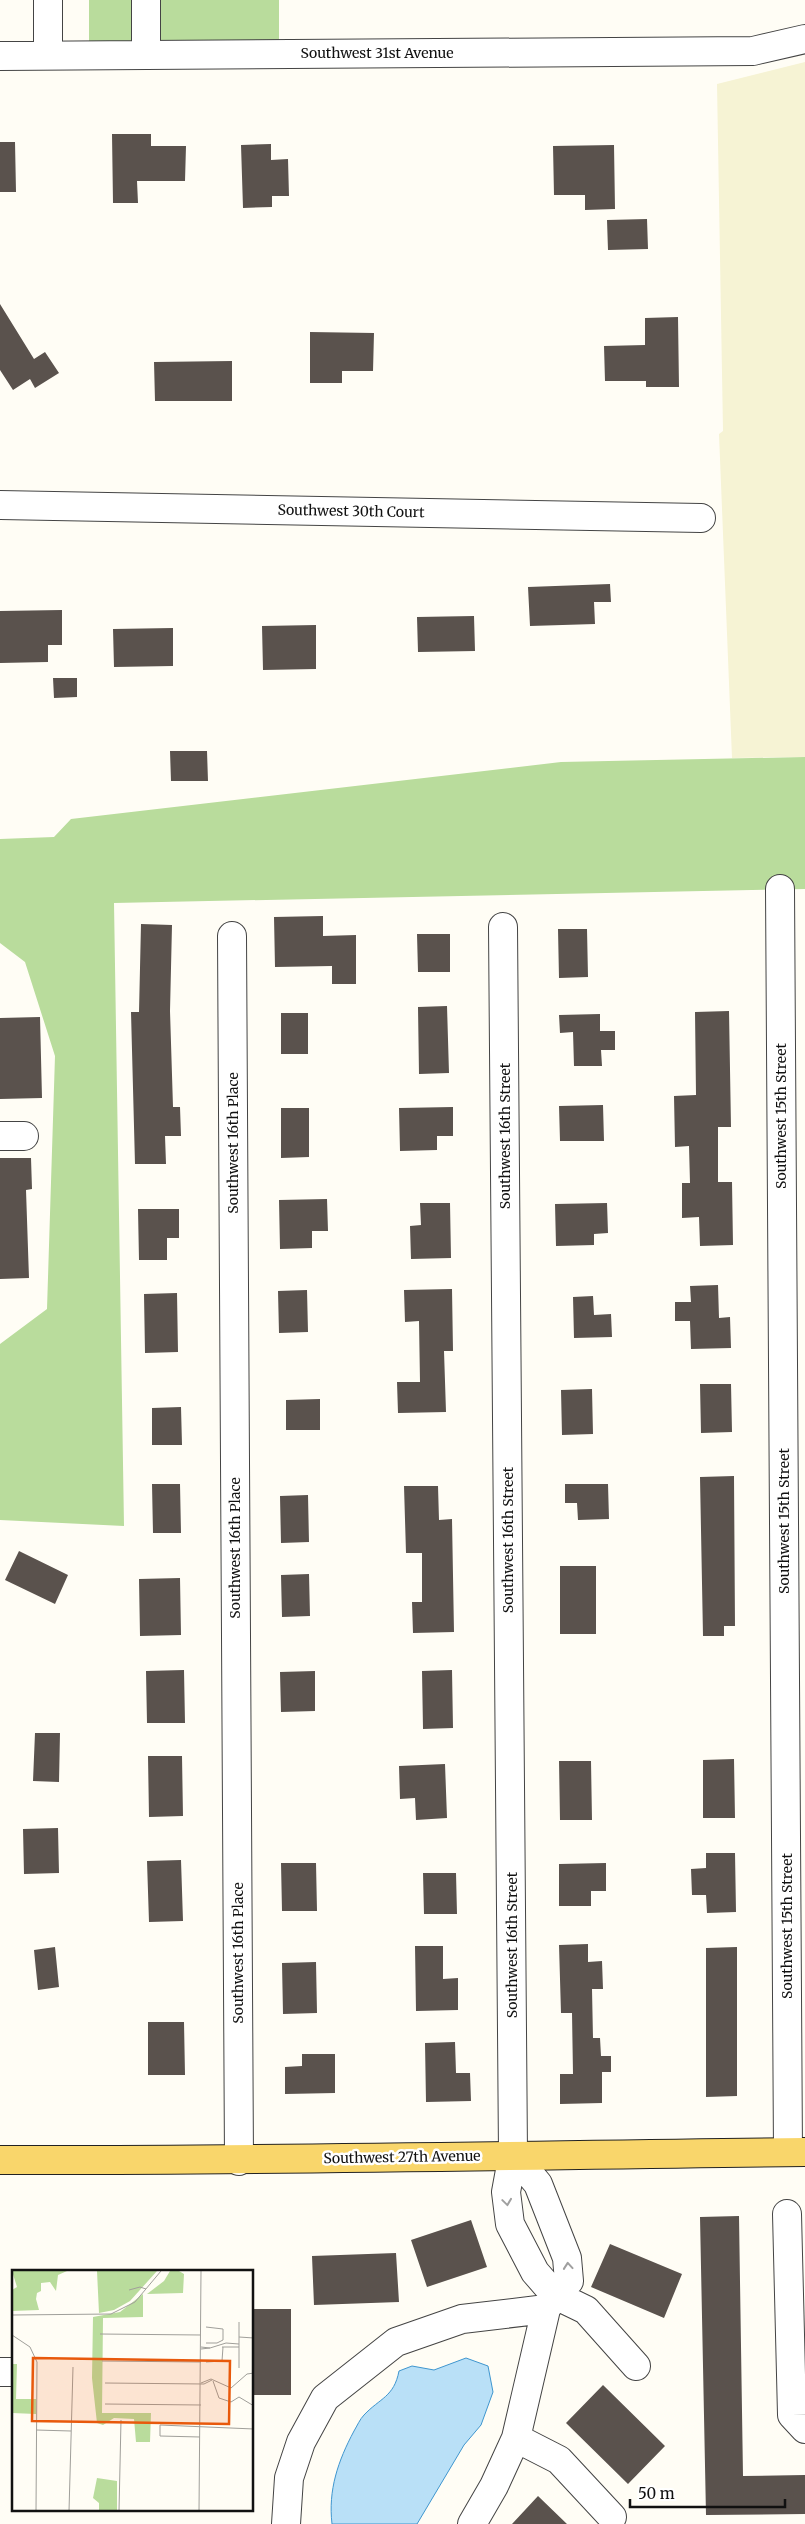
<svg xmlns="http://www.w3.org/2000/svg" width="805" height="2524" font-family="Merriweather,serif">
  <rect width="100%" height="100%" fill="#fffdf5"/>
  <path fill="#f6f3d4" d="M805,62V757L732,758L719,434L723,431L717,84Z"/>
  <path fill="#b9dc9c" d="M89,0H279V41L89,44Z
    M805,757V889L114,903L124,1526L0,1520V1344L47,1309L55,1056L25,962L0,943V839L54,837L71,819L561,762Z"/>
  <path fill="#b9e0f7" stroke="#3f96cf" d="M466,2358L488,2366L493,2392L481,2425L464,2445L417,2524H332C328,2490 338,2461 354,2431C357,2426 360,2419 364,2415C380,2398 394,2397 399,2371L412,2366L434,2370Z"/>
  <path fill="#5a524d" d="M112,134H151V146H186L185,181H137L138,203H113Z
    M0,142H15L16,192H0Z
    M271,144V160L288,159L289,196H272V207L243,208L241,145Z
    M614,145L615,209L585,210V195H554L553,146Z
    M647,219L648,249L608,250L607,220Z
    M0,304L34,359L45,352L59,373L35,388L30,379L13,390L0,370Z
    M678,317L679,387H646V381H605L604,346L645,345V318Z
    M310,332L374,333L373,371H342V383H310Z
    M232,361V401H155L154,362Z
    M610,584L611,602H594L595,624L530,626L528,587Z
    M62,610V645H48V662L0,663V611Z
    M474,616L475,651L418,652L417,617Z
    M316,625V669L263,670L262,626Z
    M173,628V666L114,667L113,629Z
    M53,678H77V697L54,698Z
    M170,751H207L208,781H171Z
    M323,916V936L356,935V984H332V966L275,967L274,917Z
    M141,924L172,925L170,1011L173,1107H180L181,1136H165L166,1164H135L131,1012H139Z
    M558,929H587L588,977L559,978Z
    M417,934H450V972H418Z
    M447,1006L449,1073L419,1074L418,1007Z
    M729,1011L731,1127H718V1182H732L733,1245L700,1246L699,1217L682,1218V1183H690L689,1146L675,1147L674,1096L696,1095L695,1012Z
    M281,1013H308V1054H281Z
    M600,1014V1031H615V1050H601L602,1066H574L573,1032L560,1033L559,1015Z
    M40,1017L42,1098L0,1099V1018Z
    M603,1105L604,1141H560L559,1106Z
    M453,1107V1136H437V1150L400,1151L399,1108Z
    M281,1108H309V1157L281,1158Z
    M0,1158H31L32,1189L26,1190L29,1278L0,1279Z
    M327,1199L328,1231H312V1248L280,1249L279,1200Z
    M420,1203H450L451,1258L411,1259L410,1226L421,1225Z
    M607,1203L608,1233L594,1234V1245L556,1246L555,1204Z
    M138,1209H179V1238H167V1260H139Z
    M718,1285L719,1318L730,1317L731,1348L691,1349L690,1321H675V1302H691L690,1286Z
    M452,1289L453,1351H444L446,1412L398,1413L397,1382H420L419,1321L405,1322L404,1290Z
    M307,1290L308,1332L279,1333L278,1291Z
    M177,1293L178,1352L145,1353L144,1294Z
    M593,1296L594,1315L611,1314L612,1337L574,1338L573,1297Z
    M700,1384H731L732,1432L701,1433Z
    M592,1389L593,1434L562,1435L561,1390Z
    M320,1399V1430H286V1400Z
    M181,1407L182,1445H152V1408Z
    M734,1476L735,1626H724V1636H703L700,1477Z
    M152,1484H180L181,1533H153Z
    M565,1484H608L609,1519L578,1520L577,1503H565Z
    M404,1486H438L439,1520L452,1519L454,1632L413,1633L412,1602H422V1553H406Z
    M308,1495L309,1542L281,1543L280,1496Z
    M19,1551L68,1575L55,1604L5,1580Z
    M560,1566H596V1634H560Z
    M309,1574L310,1616L282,1617L281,1575Z
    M180,1578L181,1635L140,1636L139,1579Z
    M184,1670L185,1723H147L146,1671Z
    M452,1670L453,1728L423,1729L422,1671Z
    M315,1671V1711L281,1712L280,1672Z
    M35,1733H60L59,1782L33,1781Z
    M148,1756H182L183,1816L149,1817Z
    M734,1759L735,1818H703V1760Z
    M559,1761H591L592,1820H560Z
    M445,1764L447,1818L416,1820L415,1798L400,1799L399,1766Z
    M58,1828L59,1873L24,1874L23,1829Z
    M706,1853H735L736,1912L707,1913L706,1895H692L691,1869L706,1868Z
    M181,1860L183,1921L149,1922L147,1861Z
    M281,1863H316L317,1911H282Z
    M606,1863V1891H591V1906H559V1864Z
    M423,1873H456L457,1914H424Z
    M588,1944V1962L602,1961L603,1989H592L593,2038H600L601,2056H611V2072H602V2103L560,2104V2074H573L572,2013H561L559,1945Z
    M415,1946H443V1979L458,1978V2010L416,2011Z
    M55,1947L59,1987L38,1990L34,1950Z
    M737,1947V2096L706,2097V1948Z
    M316,1962L317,2013L283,2014L282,1963Z
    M148,2022H184L185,2075H148Z
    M455,2042L456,2073H470L471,2101L426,2102L425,2043Z
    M302,2054H335V2093L285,2094V2067L302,2066Z
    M739,2216L743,2476L805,2475V2514L706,2515L700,2217Z
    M471,2220L487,2267L427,2287L411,2240Z
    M610,2244L682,2274L664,2318L591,2287Z
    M396,2253L399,2302L314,2305L312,2256Z
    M252,2309H291V2395H252Z
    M603,2385L665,2446L628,2484L566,2423Z
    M538,2496L567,2524H512Z"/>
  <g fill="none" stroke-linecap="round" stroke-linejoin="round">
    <defs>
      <path id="minor" d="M146,0V55
        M48,55V0
        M0,56L753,51L805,39
        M0,505L701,518
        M780,889L788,2152
        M503,927L513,2154L506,2192L510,2224L535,2272L555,2295L586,2310L636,2366
        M232,936L239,2161
        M0,1136H24
        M787,2214L792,2415L805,2429
        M0,2372H14
        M516,2438L559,2460L612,2517
        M286,2524L289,2478L301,2442L325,2398L396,2342L462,2319L546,2309
        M472,2524L494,2486L516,2438L546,2309L555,2295L569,2281L567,2258L538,2184L513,2154"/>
      <path id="major" d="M0,2160C268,2161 537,2155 805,2152"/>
    </defs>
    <use href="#minor" stroke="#444" stroke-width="30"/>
    <use href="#major" stroke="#222" stroke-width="30"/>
    <use href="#minor" stroke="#fff" stroke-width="28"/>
    <use href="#major" stroke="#f9d66b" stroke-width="28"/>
  </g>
  <defs><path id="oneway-chevron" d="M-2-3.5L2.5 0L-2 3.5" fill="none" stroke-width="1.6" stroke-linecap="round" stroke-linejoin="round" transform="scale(1.25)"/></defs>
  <g stroke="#a0a0a0">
    <use href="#oneway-chevron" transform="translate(507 2202) rotate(82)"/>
    <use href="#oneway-chevron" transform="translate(568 2266) rotate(-95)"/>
  </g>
  <g text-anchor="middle" stroke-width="5" stroke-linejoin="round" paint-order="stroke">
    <g font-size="14" fill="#111" stroke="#fff">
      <text x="377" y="58">Southwest 31st Avenue</text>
      <text transform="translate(351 511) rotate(1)" y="5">Southwest 30th Court</text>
      <text transform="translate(781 1116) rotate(-90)" y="5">Southwest 15th Street</text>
      <text transform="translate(505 1136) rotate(-90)" y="5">Southwest 16th Street</text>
      <text transform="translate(233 1143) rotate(-90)" y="5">Southwest 16th Place</text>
      <text transform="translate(784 1521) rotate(-90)" y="5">Southwest 15th Street</text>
      <text transform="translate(508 1540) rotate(-90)" y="5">Southwest 16th Street</text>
      <text transform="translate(235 1548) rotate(-90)" y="5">Southwest 16th Place</text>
      <text transform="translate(787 1926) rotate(-90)" y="5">Southwest 15th Street</text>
      <text transform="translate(512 1945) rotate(-90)" y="5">Southwest 16th Street</text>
      <text transform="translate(238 1953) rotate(-90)" y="5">Southwest 16th Place</text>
      <text transform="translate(402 2157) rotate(-1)" y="5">Southwest 27th Avenue</text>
    </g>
  </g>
  <g transform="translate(12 2270)">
    <rect width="241" height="241" fill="#fffdf5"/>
    <path d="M0,1H55L46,5L44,21L38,12L29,13V21L25,23L24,29L27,40L0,41V20L5,17ZM85,1H145L118,31L102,40L87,43ZM158,1H167L172,4L171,23L135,24L152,11ZM131,24V47L91,48L90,143H139L138,172H124L122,149L102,148L91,155L85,153L80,108L81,47L108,42ZM0,94H5L4,129H24V144L0,143ZM85,208L105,211V241H87V233L81,228Z" fill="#b9dc9c"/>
    <path fill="none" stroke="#a09f9a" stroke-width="1" d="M117,20L128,17L134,19M0,45L99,44L123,32L149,1M194,57L211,59V70L205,73H194M88,64L189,65M0,65L18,77L25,92L24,241M227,67L242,68M189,77L198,78L189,79M210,77H227M198,78L214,73L227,74M90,91L189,92M194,92L210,91L211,77M227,98V52M201,111L207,128L219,132L227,127L242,136M93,113L192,114L200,110M189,113L199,109L219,118L235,104L242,103M93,134L189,135M24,160L59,161M188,167L148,166V155L242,159M57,241L61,97M107,241L109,150M187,241L189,1"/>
    <path fill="#e8590c" fill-opacity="0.15" stroke="#e8590c" stroke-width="2.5" d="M21,88L218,91L217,154L20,151Z"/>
    <rect width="241" height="241" fill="none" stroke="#111" stroke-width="2.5"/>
  </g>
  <path d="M630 2499v8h155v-8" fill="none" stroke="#111111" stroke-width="2.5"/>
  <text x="638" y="2499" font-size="15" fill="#111111" stroke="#ffffff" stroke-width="4" paint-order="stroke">50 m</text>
</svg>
